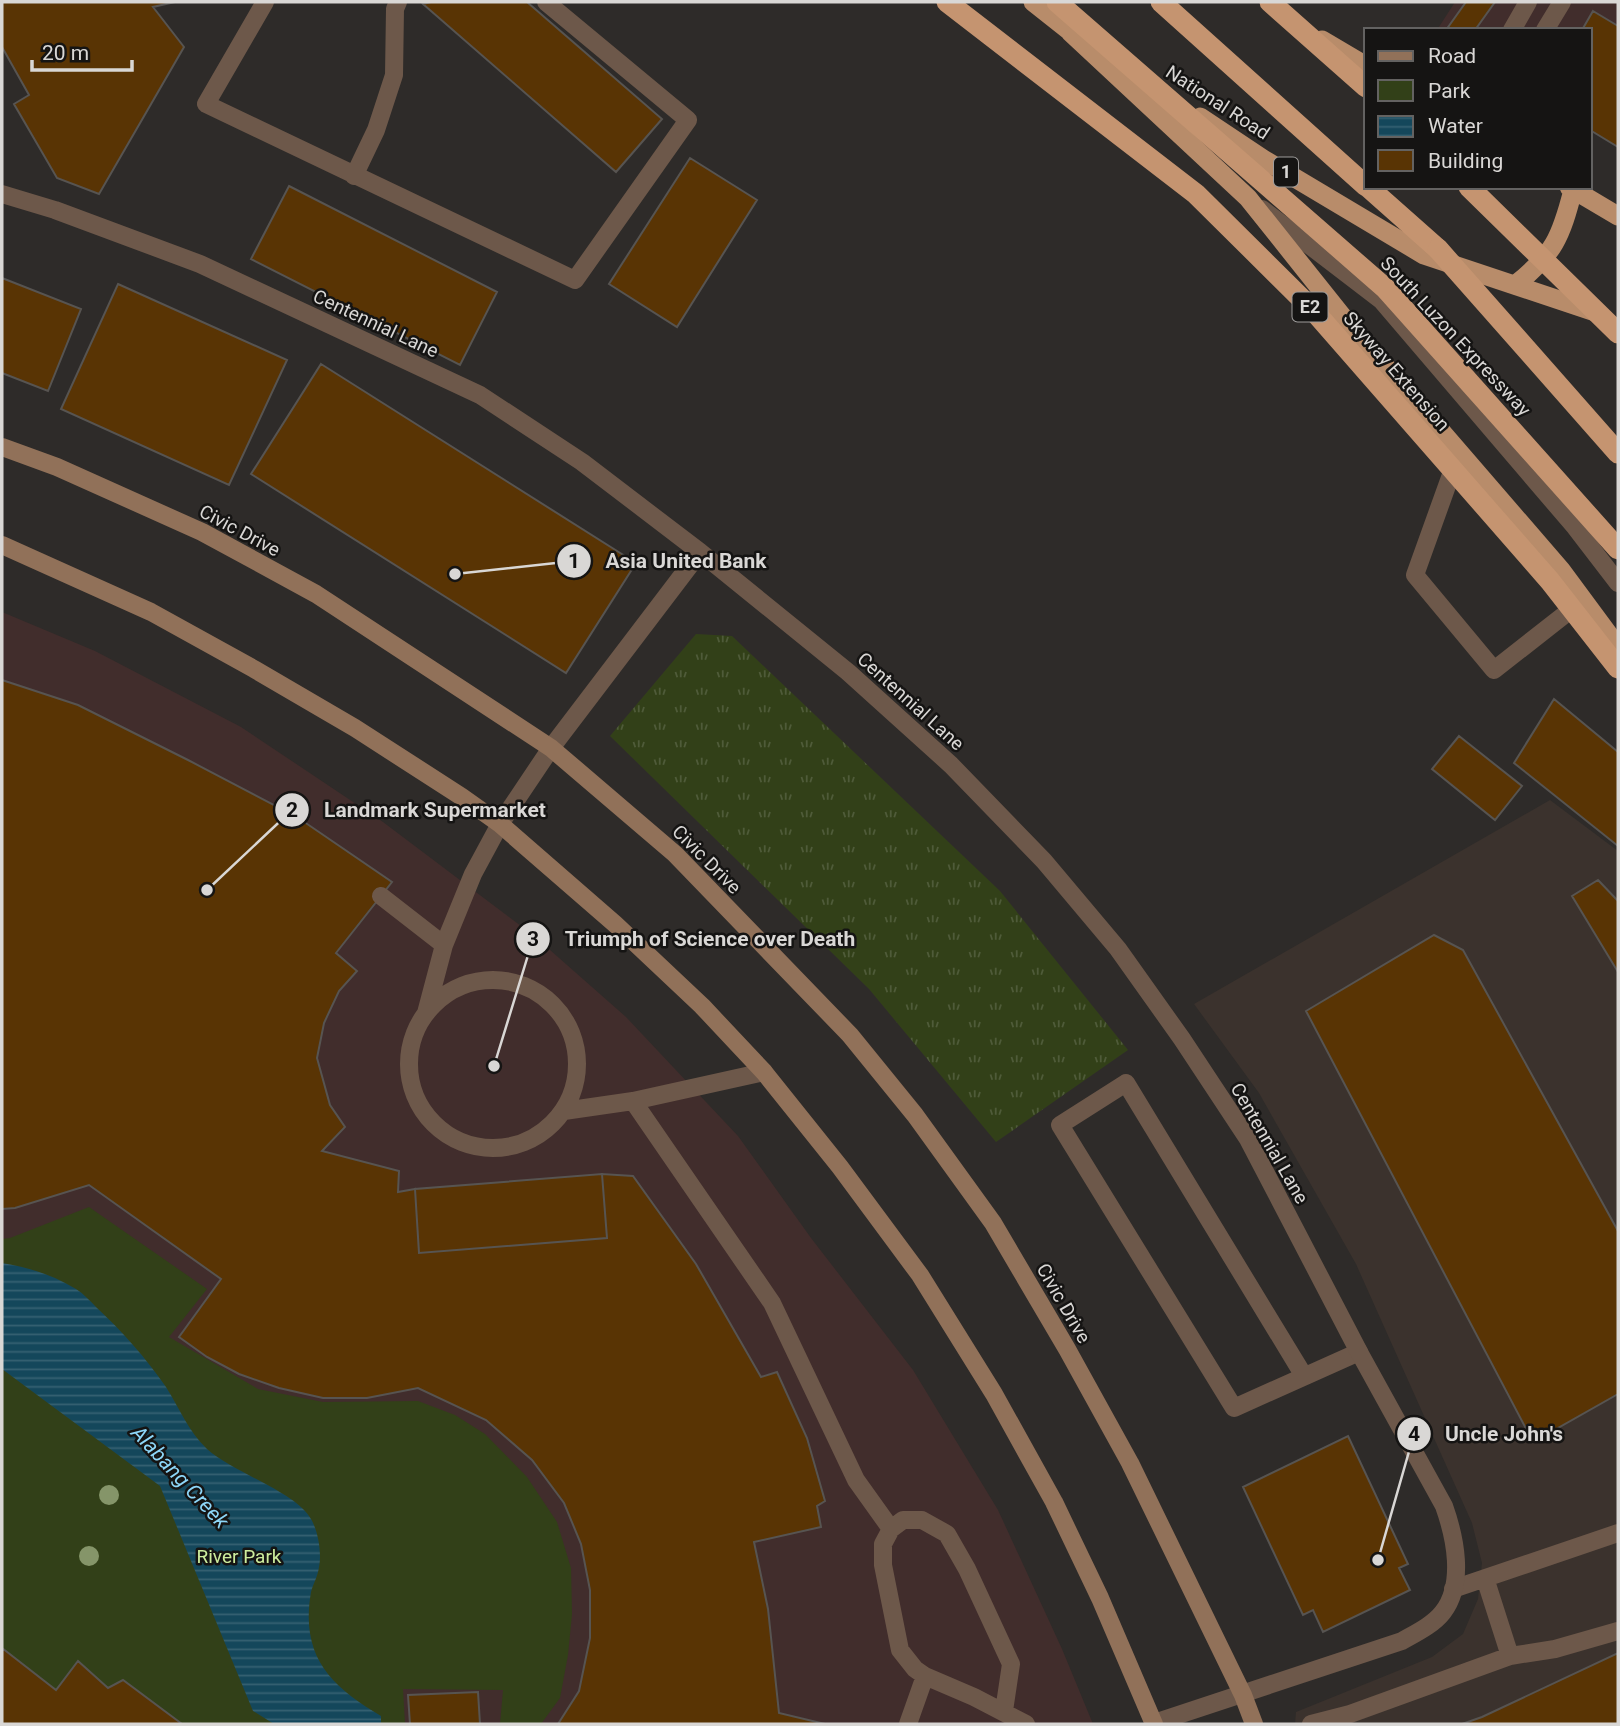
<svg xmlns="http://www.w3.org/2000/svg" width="1620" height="1726" font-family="Roboto,sans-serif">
  <defs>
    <pattern id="grass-tufts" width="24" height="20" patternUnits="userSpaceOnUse" patternTransform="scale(1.75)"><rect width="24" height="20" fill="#324018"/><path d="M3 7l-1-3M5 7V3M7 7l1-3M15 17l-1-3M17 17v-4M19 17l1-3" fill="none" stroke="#4f5b39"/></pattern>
    <pattern id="water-rules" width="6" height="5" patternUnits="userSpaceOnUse" patternTransform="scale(1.75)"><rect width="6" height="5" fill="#14475b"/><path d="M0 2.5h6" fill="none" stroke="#366172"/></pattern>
  </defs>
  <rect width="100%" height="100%" fill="#2e2b29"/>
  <path fill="#412d2c" d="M1455,2H1618V26L1593,12L1582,30H1437Z
    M2,612L95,651L241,727L383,822L533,935L626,1017L738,1136L811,1238L913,1370L998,1510L1062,1649L1093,1724H2Z"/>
  <path fill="#3b322d" d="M1550,800L1618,851V1724H1295L1296,1712L1432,1657L1463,1634L1478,1599L1482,1563L1472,1523L1356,1264L1259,1093L1194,1004Z"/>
  <path fill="url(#grass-tufts)" d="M696,634L732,636L1000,891L1128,1050L996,1142L869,989L610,736Z"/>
  <path fill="#324018" d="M89,1207L207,1289L169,1337L258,1389L323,1402L418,1401L455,1415L485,1434L527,1477L557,1522L571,1568L572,1614L568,1655L560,1698L541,1724H500L503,1690L403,1689L405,1724H182L123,1680L108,1688L78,1661L56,1690L2,1648V1239L10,1238Z"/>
  <path fill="url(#water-rules)" d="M2,1263C28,1267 53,1275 76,1289C84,1294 90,1301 96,1307C122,1331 146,1358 166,1387C180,1409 188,1431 207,1449C233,1472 292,1491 309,1516C318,1528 322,1553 319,1567C318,1576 313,1584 311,1592C300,1656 330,1686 381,1716V1724H274L253,1711L160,1486L2,1369Z"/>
  <path fill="#593404" stroke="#575451" stroke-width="2" d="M2,2H175L153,7L184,47L99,194L57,178L14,104L29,95L2,47Z
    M431,2H527L662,119L616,172L423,4Z
    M1466,2H1495L1475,30H1446Z
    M1593,11L1618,26V147L1590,130V30H1582Z
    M690,158L757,200L677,327L609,284Z
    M289,186L497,292L460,365L251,259Z
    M2,278L81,309L48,391L2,373Z
    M118,284L287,360L229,485L61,409Z
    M321,364L636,563L566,673L251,474Z
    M2,680L78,705L188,760L297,817L392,882L336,953L357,971L339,991L324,1023L317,1058L330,1105L345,1127L322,1151L399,1171L398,1192L415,1189L419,1253L607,1238L602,1174L633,1176L696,1264L761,1377L777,1372L807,1438L825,1501L817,1506L821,1527L754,1542L768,1609L779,1713L825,1724H558L579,1691L590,1638V1590L581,1544L564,1503L532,1460L486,1420L418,1388L367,1398H323L279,1388L239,1374L207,1357L179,1337L221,1279L89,1185L15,1208L2,1209Z
    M1554,699L1618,752V846L1514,763Z
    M1459,736L1522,786L1495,820L1432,769Z
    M1598,880L1618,901V972L1572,896Z
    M1434,935L1463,950L1618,1231V1394L1533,1442L1306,1011Z
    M602,1174L607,1238L419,1253L415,1189Z
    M1348,1436L1408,1564L1399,1568L1410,1590L1323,1632L1313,1610L1303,1615L1243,1487Z
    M2,1648L56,1690L78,1661L108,1688L123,1680L182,1724H2Z
    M1618,1653V1724H1462L1482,1717Z
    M478,1692L480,1724H410L408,1695Z"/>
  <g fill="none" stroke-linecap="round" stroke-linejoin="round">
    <path stroke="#6d584a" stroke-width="18" d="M265,2L206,104L575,280L688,120L546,2
      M1512,30L1528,2
      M1545,30L1562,2
      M354,176L376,130L394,75L395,9L398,2
      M1262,209L1381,300L1575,527L1618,583
      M1457,458L1415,575L1494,670L1582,601
      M381,896L444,945
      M409 1064a84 84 0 1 1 168 0a84 84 0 1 1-168 0Z
      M426,1013L444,945L473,874L500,824
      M633,1101L772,1303L856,1480L891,1529
      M564,1111L633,1101L764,1072
      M1304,1376L1126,1083L1060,1125L1234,1408L1359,1352
      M1485,1578L1510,1656
      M1453,1589L1618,1533
      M1004,1711L1011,1664L967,1569L947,1534L922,1520H903L891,1529L883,1544V1565L900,1650L915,1669L925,1676L974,1697L1026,1724
      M908,1724L925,1676
      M1311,1724L1350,1714L1510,1656L1555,1649L1618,1631"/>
    <path stroke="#6d584a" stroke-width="18" d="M2,194L55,210L200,264L480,395L582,462L700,552L848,672L951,765L1044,861L1118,949L1182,1039L1248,1139L1359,1352L1444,1506C1455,1537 1465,1583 1443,1612C1433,1625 1416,1633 1402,1641L1154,1723
      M500,824L551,748L700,552"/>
    <path stroke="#917159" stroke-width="18" d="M2,447L57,467L202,532L316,594L551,748L675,854L850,1035L915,1115L993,1223L1067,1349L1130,1463L1243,1695L1254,1724
      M2,545L151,612L254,669L355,728L462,797L500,824L615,924L702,1006L764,1072L840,1167L920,1275L994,1394L1054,1502L1100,1598L1154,1724"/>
    <path stroke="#b88c6a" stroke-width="19" d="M1033,2L1081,40
      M1070,32L1248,198L1346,321L1561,570L1618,647
      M1322,40L1366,66
      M1200,117L1263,159L1424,255L1598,313
      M1569,187L1618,216
      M1515,285C1554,254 1561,237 1573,190"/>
    <path stroke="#c59470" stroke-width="21" d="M1161,2L1366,186
      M1368,187L1438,249"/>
    <path stroke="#c59470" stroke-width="21" d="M947,2L1196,194L1314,311L1550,581L1618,668
      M1057,2L1385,288L1618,549
      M1270,2L1366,87
      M1469,187L1618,333
      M1438,249L1618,453"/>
  </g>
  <g fill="#859569">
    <circle cx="109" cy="1495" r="10"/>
    <circle cx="89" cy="1556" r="10"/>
  </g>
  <g text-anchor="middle" stroke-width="5" stroke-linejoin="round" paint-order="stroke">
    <g fill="#151413" stroke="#9e9c9b" stroke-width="2">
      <rect x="1274" y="157.5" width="24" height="29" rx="5"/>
      <rect x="1292.5" y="292.5" width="35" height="29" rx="5"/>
    </g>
    <g font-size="18" font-weight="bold" fill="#d9d7d5">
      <text x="1286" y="178">1</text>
      <text x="1310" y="313">E2</text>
    </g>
    <g font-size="19" fill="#d9d7d5" stroke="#151413">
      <text transform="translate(1218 102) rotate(33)" y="7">National Road</text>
      <text transform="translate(376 323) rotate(25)" y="7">Centennial Lane</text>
      <text transform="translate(1456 336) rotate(47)" y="7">South Luzon Expressway</text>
      <text transform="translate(1397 371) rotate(49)" y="7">Skyway Extension</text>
      <text transform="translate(240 530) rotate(28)" y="7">Civic Drive</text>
      <text transform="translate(911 701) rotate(42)" y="7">Centennial Lane</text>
      <text transform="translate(707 859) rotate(45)" y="7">Civic Drive</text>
      <text transform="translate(1270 1143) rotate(60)" y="7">Centennial Lane</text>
      <text transform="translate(1064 1303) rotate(60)" y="7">Civic Drive</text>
    </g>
    <g font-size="19" fill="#cdec9d" stroke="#151413">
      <text x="239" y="1563">River Park</text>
    </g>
    <g font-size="21" font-style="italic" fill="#8dd6f8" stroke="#151413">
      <text transform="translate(180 1477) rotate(47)" y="7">Alabang Creek</text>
    </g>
  </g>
  <path fill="none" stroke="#d9d7d5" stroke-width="2.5" d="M455 574L574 561M207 890L292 810M494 1066L533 939M1378 1560L1414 1434"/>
  <g fill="#d9d7d5" stroke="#151413" stroke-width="2.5">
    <circle cx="455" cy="574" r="7"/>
    <circle cx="207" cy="890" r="7"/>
    <circle cx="494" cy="1066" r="7"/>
    <circle cx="1378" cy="1560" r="7"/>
    <circle cx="574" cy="561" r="18"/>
    <circle cx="292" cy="810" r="18"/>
    <circle cx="533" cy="939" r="18"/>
    <circle cx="1414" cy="1434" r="18"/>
  </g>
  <g font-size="21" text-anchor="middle" font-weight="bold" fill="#111">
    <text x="574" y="568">1</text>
    <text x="292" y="817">2</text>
    <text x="533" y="946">3</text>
    <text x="1414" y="1441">4</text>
  </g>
  <g font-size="21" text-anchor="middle" font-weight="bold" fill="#d9d7d5" stroke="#151413" stroke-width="5" stroke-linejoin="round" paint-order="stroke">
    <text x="686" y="568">Asia United Bank</text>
    <text x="435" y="817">Landmark Supermarket</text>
    <text x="710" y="946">Triumph of Science over Death</text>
    <text x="1504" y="1441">Uncle John's</text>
  </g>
  <rect width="1620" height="1726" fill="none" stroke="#d9d7d5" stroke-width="7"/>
  <rect x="1364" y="28" width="228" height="161" fill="#151413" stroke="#636261" stroke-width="2"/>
  <rect x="1378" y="51" width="35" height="10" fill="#917159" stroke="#636261" stroke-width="2"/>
  <text x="1428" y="63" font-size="21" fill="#d9d7d5">Road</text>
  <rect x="1378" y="80" width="35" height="21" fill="#324018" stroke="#636261" stroke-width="2"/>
  <text x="1428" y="98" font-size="21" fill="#d9d7d5">Park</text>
  <rect x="1378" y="116" width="35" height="21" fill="url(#water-rules)" stroke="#636261" stroke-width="2"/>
  <text x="1428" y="133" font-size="21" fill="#d9d7d5">Water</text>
  <rect x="1378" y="150" width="35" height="21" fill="#593404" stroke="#636261" stroke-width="2"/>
  <text x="1428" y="168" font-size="21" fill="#d9d7d5">Building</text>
  <path d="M32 60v10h100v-10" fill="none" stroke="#d9d7d5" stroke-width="3.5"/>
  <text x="42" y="60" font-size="21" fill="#d9d7d5" stroke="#151413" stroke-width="5" paint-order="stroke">20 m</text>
</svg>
